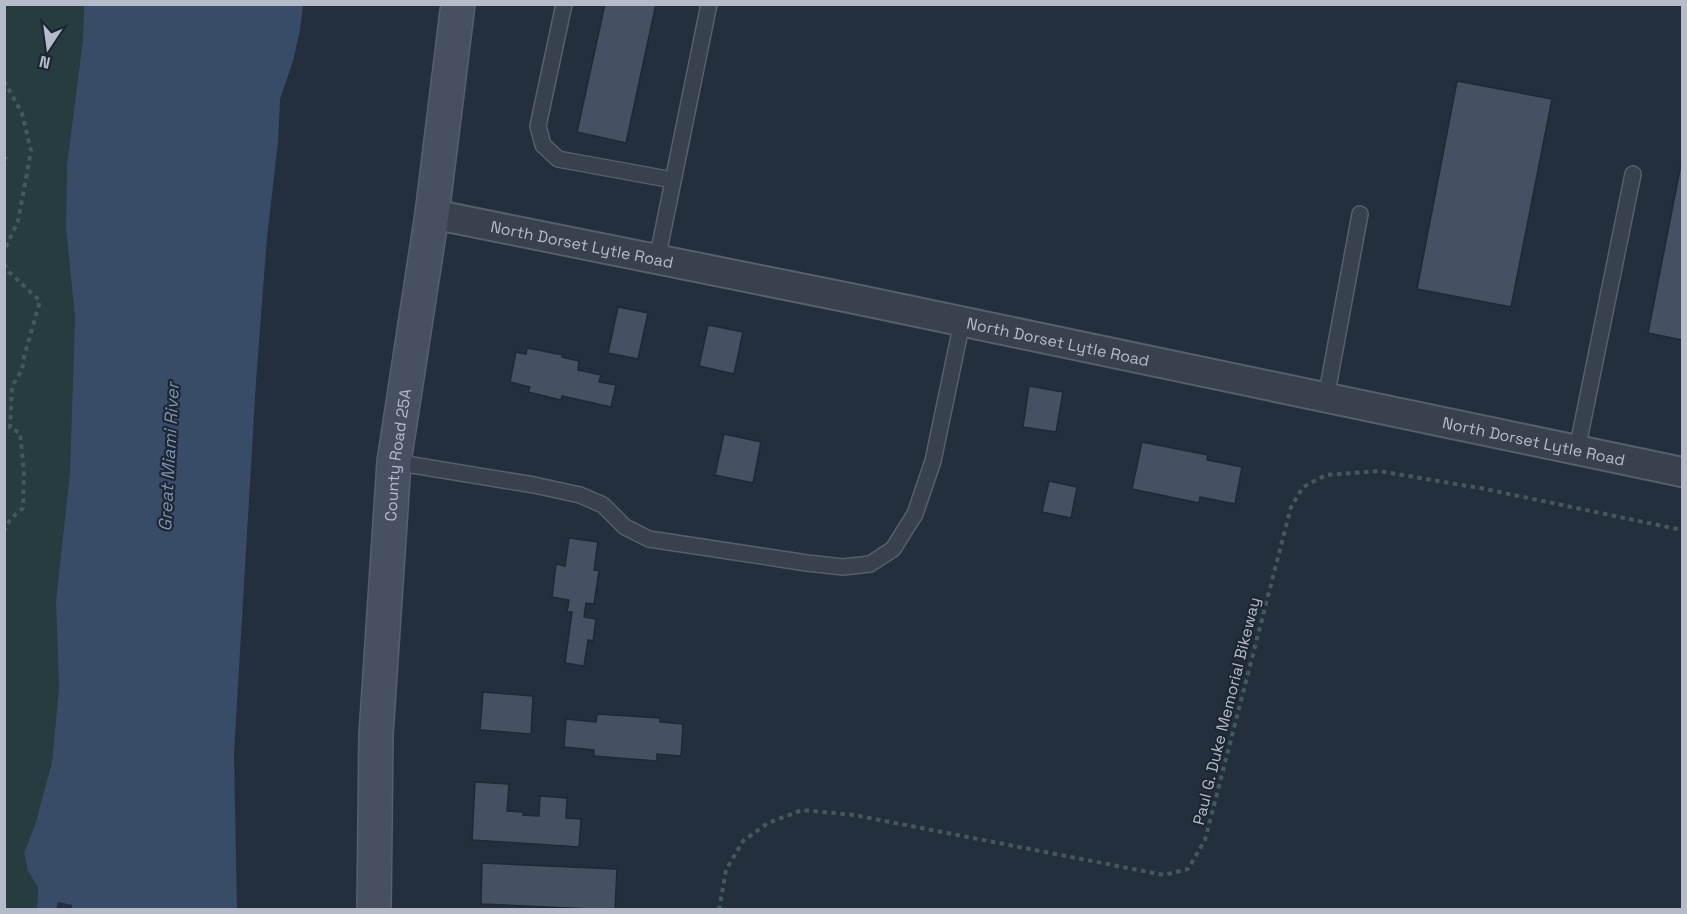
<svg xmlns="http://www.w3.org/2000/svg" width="1687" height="914" font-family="'Space Grotesk',sans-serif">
  <rect width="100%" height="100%" fill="#242f3e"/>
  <path fill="#263c3f" d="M5,5H84L83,39L67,165L66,228L75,318L70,472L56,601L59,687L52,762L35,825L24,853L28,871L38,886L37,909L5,910Z"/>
  <path fill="#394c67" d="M84,5H303L300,30L293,61L280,99L278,142L267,237L256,381L234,753L237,909L72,910V905L58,902L56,909H37L38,887L28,871L24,853L35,825L52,762L59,688L56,601L70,472L75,318L66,228L67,165L83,39Z"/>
  <path fill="#455162" stroke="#1f2835" stroke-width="1.5" d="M605,4H656L626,143L577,132Z
    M1457,81L1552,99L1511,307L1417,289Z
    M1682,159V340L1648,333Z
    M618,307L648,313L638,359L608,353Z
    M708,325L743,332L734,374L699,366Z
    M527,348L563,355L562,357L579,361L578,370L601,375L599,382L616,385L611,407L562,396L561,400L528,392L530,387L510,382L516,352L526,354Z
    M1029,386L1063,392L1056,432L1023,427Z
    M724,434L761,442L753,483L715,475Z
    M1142,442L1208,455L1207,460L1242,467L1235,504L1200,497L1199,503L1132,489Z
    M1049,481L1077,487L1071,518L1042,512Z
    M569,538L598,542L594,570L599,571L594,604L586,603L584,617L596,619L593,641L588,640L584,666L565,663L572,612H567L569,600L552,597L556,564L565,566Z
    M483,692L533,696L531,734L480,730Z
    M597,714L660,718V722L683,724L681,756L657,754V761L594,756V750L564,747L566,719L596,722Z
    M475,782L509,784L507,811L523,812V815L539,816L540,796L567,798L566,818L581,819L579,847L472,840Z
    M482,863L617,869L615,910L481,904Z"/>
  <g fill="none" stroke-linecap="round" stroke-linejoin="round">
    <defs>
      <path id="lane" d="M564,4L538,126L543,145L558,159L673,180
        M657,260L709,4
        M1326,398L1360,214
        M1577,450L1633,174
        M394,462L534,485L580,495L603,505L625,527L649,539L807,563L843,567L870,564L893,549L915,514L933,461L962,322"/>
      <g id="street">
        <path id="s1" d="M432,214L850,298L1682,472"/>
      </g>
      <g id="secondary">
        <path id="s2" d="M374,910L376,735L394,462L432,214L458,4"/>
      </g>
    </defs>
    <use href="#lane" stroke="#565f6c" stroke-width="18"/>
    <use href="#street" stroke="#565f6c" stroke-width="32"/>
    <use href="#secondary" stroke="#565f6c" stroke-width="36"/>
    <path stroke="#44595c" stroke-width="4" stroke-dasharray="4.5 4.5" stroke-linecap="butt" d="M4,81L22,113L31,151L18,221L4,251
      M4,156L7,161L4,166
      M4,264L9,272L40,301L24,357L22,370L12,386L10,428L20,433L24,471L23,508C15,515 7,521 4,532
      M719,910L726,870L743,841L768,823L802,810L854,815L1164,875L1188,869L1205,840L1291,507L1303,487L1326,475L1379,471L1480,488L1682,530"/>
    <use href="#lane" stroke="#38414e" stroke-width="15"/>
    <use href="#street" stroke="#38414e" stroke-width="28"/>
    <use href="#secondary" stroke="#465061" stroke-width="33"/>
  </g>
  <g text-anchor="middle" stroke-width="4.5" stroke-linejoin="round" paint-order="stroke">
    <g font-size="16" fill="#b4bcc9" stroke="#1d2633">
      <text dy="6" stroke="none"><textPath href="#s1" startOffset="153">North Dorset Lytle Road</textPath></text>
      <text dy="6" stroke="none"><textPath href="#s1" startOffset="639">North Dorset Lytle Road</textPath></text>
      <text dy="6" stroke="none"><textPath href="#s1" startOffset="1125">North Dorset Lytle Road</textPath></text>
      <text dy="6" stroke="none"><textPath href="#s2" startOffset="456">County Road 25A</textPath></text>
      <text transform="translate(1226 711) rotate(-76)" y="6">Paul G. Duke Memorial Bikeway</text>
    </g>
    <g font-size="18" font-style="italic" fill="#7c92b1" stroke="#1d2633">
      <text transform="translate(169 457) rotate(-87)" y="6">Great Miami River</text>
    </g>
  </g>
  <rect width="1687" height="914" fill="none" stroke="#b4bcc9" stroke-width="12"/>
  <g transform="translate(48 48) rotate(193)" stroke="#1d2633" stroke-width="4.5" paint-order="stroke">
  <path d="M0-4.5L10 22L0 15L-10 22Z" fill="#b4bcc9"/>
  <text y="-9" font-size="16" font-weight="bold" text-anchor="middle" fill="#b4bcc9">N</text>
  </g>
</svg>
